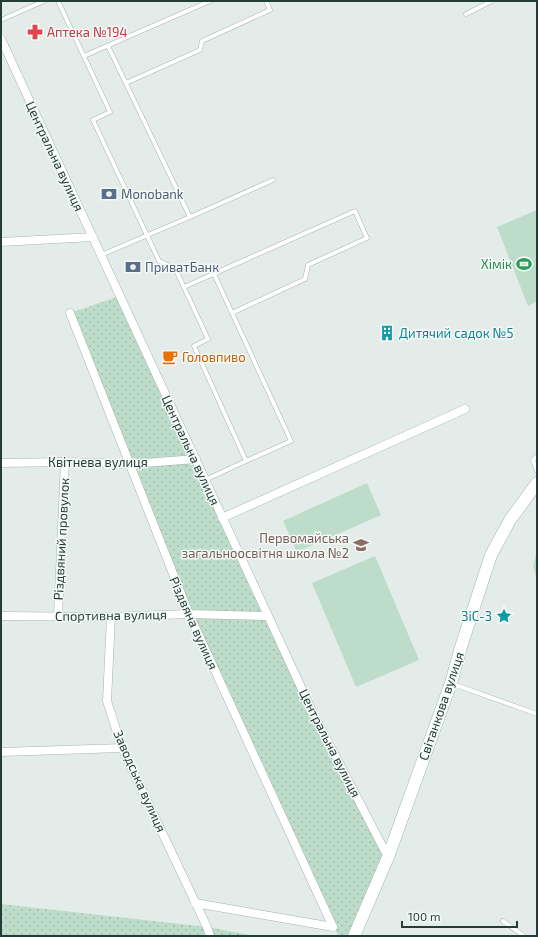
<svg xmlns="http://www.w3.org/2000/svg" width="538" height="937" font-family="'Exo 2',sans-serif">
  <defs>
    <pattern id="grass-dots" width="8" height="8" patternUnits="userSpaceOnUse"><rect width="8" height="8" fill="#bddcc9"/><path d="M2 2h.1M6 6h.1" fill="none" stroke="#a2bead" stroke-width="1.8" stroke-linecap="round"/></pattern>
  </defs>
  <rect width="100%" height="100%" fill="#e3ece9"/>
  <path fill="url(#grass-dots)" d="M120,296L313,713L387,856L351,936H339L333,927L189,614L70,313Z
    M1,904L207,927L255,936H1Z"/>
  <path fill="#bddcc9" d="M537,210V301L528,306L497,227Z
    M367,483L381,515L297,552L283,521Z
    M537,551V580L533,566Z
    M375,556L419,660L356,687L312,583Z"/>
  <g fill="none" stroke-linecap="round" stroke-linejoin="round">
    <defs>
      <path id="lane" d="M58,1L110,112L93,120L159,261L175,268L208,339L194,346L246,461L205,480
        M466,14L492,1
        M1,20L44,1
        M84,56L210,1
        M126,83L200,50L202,41L270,10L266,1
        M190,217L273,180
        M101,255L190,217L108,46
        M184,287L355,211L367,238L308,265L305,279L232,313L214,274
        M232,313L291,441L246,461
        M537,456L533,460L537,471
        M453,684L537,714
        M503,921L524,936"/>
      <path id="street" d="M1,39L313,713L388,857
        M1,242L93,237
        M70,313L189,614L333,927
        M1,463L65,462L131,464L196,459
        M222,518L465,409
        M1,616L111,617L189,614L268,616
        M58,616L65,462
        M111,617L107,701L122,748L207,927L210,936
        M1,752L122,748
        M195,903L333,927"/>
      <path id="secondary" d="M354,936L388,857L451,683L461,647L491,555L510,520L537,483"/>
    </defs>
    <use href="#lane" stroke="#a6b4b1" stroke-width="5"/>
    <use href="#street" stroke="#a6b4b1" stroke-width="9"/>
    <use href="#secondary" stroke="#a2b7b2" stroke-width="13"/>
    <use href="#lane" stroke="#fff" stroke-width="4"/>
    <use href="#street" stroke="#fff" stroke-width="8"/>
    <use href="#secondary" stroke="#fff" stroke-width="12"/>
  </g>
  <defs>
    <symbol id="pharmacy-bare" viewBox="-9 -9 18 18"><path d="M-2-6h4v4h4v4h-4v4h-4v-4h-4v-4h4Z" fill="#e0444e" stroke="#f4f9f7" stroke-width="2.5" paint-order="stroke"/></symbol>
    <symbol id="bank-bare" viewBox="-9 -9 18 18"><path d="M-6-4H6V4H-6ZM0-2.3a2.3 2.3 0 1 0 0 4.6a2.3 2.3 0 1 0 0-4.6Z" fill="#5c6f8a" stroke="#f4f9f7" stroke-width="2.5" paint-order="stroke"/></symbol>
    <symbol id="stadium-bare" viewBox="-9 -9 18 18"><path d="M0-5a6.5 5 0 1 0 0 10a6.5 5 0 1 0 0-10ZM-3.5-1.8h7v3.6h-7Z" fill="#2e9e5b" stroke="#f4f9f7" stroke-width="2.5" paint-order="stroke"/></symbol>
    <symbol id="building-bare" viewBox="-9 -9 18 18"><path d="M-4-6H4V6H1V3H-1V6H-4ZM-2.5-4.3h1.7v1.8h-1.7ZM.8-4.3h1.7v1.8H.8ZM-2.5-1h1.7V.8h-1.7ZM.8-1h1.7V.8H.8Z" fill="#0f9aa8" stroke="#f4f9f7" stroke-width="2.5" paint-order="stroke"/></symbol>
    <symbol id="cafe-bare" viewBox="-9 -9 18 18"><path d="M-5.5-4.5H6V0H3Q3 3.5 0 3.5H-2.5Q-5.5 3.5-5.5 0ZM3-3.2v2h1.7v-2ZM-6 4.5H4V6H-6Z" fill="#e8710a" stroke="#f4f9f7" stroke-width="2.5" paint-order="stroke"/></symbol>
    <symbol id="school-bare" viewBox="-9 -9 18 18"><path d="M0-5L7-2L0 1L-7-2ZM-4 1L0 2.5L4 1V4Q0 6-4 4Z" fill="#8d6e63" stroke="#f4f9f7" stroke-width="2.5" paint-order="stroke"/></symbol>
    <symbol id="sight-bare" viewBox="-9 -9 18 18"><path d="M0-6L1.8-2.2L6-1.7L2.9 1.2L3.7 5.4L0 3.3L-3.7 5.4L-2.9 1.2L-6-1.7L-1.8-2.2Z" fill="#0f9aa8" stroke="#f4f9f7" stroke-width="2.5" paint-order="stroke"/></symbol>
  </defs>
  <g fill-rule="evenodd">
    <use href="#pharmacy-bare" x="24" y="21" width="22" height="22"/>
    <use href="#bank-bare" x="98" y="183" width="22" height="22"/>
    <use href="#stadium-bare" x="513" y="253" width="22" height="22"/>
    <use href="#bank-bare" x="122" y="256" width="22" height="22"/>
    <use href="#building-bare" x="376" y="322" width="22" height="22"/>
    <use href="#cafe-bare" x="159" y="346" width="22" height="22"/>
    <use href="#school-bare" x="350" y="534" width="22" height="22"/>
    <use href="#sight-bare" x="493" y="605" width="22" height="22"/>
  </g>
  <g text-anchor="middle" stroke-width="3" stroke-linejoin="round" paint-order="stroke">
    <g font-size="13" fill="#be3a42" stroke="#f4f9f7" text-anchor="start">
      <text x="47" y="37">Аптека №194</text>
    </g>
    <g font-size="13" fill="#243d39" stroke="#f4f9f7">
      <text transform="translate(55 156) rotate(65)" y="5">Центральна вулиця</text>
      <text transform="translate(191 450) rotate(65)" y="5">Центральна вулиця</text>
      <text x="98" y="467">Квітнева вулиця</text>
      <text transform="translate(61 539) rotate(-87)" y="5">Різдвяний провулок</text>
      <text transform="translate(111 615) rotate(-1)" y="5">Спортивна вулиця</text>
      <text transform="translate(194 623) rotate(66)" y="5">Різдвяна вулиця</text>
      <text transform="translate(441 706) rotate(-71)" y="5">Світанкова вулиця</text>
      <text transform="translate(330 743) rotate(63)" y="5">Центральна вулиця</text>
      <text transform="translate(140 781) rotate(66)" y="5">Заводська вулиця</text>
    </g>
    <g font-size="13" fill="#4e5e75" stroke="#f4f9f7" text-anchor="start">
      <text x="121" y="199">Monobank</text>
      <text x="145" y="272">ПриватБанк</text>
    </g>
    <g font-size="13" fill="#27864d" stroke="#f4f9f7" text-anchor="end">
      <text x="512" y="269">Хімік</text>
    </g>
    <g font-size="13" fill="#0d838f" stroke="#f4f9f7" text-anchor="start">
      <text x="399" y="338">Дитячий садок №5</text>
      <text x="492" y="621" text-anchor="end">ЗіС-3</text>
    </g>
    <g font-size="13" fill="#c56008" stroke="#f4f9f7" text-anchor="start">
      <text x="182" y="362">Головпиво</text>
    </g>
    <g font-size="13" fill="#785e54" stroke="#f4f9f7" text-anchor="end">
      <text x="349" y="543">Первомайська<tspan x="349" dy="15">загальноосвітня школа №2</tspan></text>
    </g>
  </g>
  <rect width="538" height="937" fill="none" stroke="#243d39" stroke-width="4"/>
  <path d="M402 921v6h115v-6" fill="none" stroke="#243d39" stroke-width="2"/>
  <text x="408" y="921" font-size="12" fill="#243d39" stroke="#f4f9f7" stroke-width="3" paint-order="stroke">100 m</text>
</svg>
